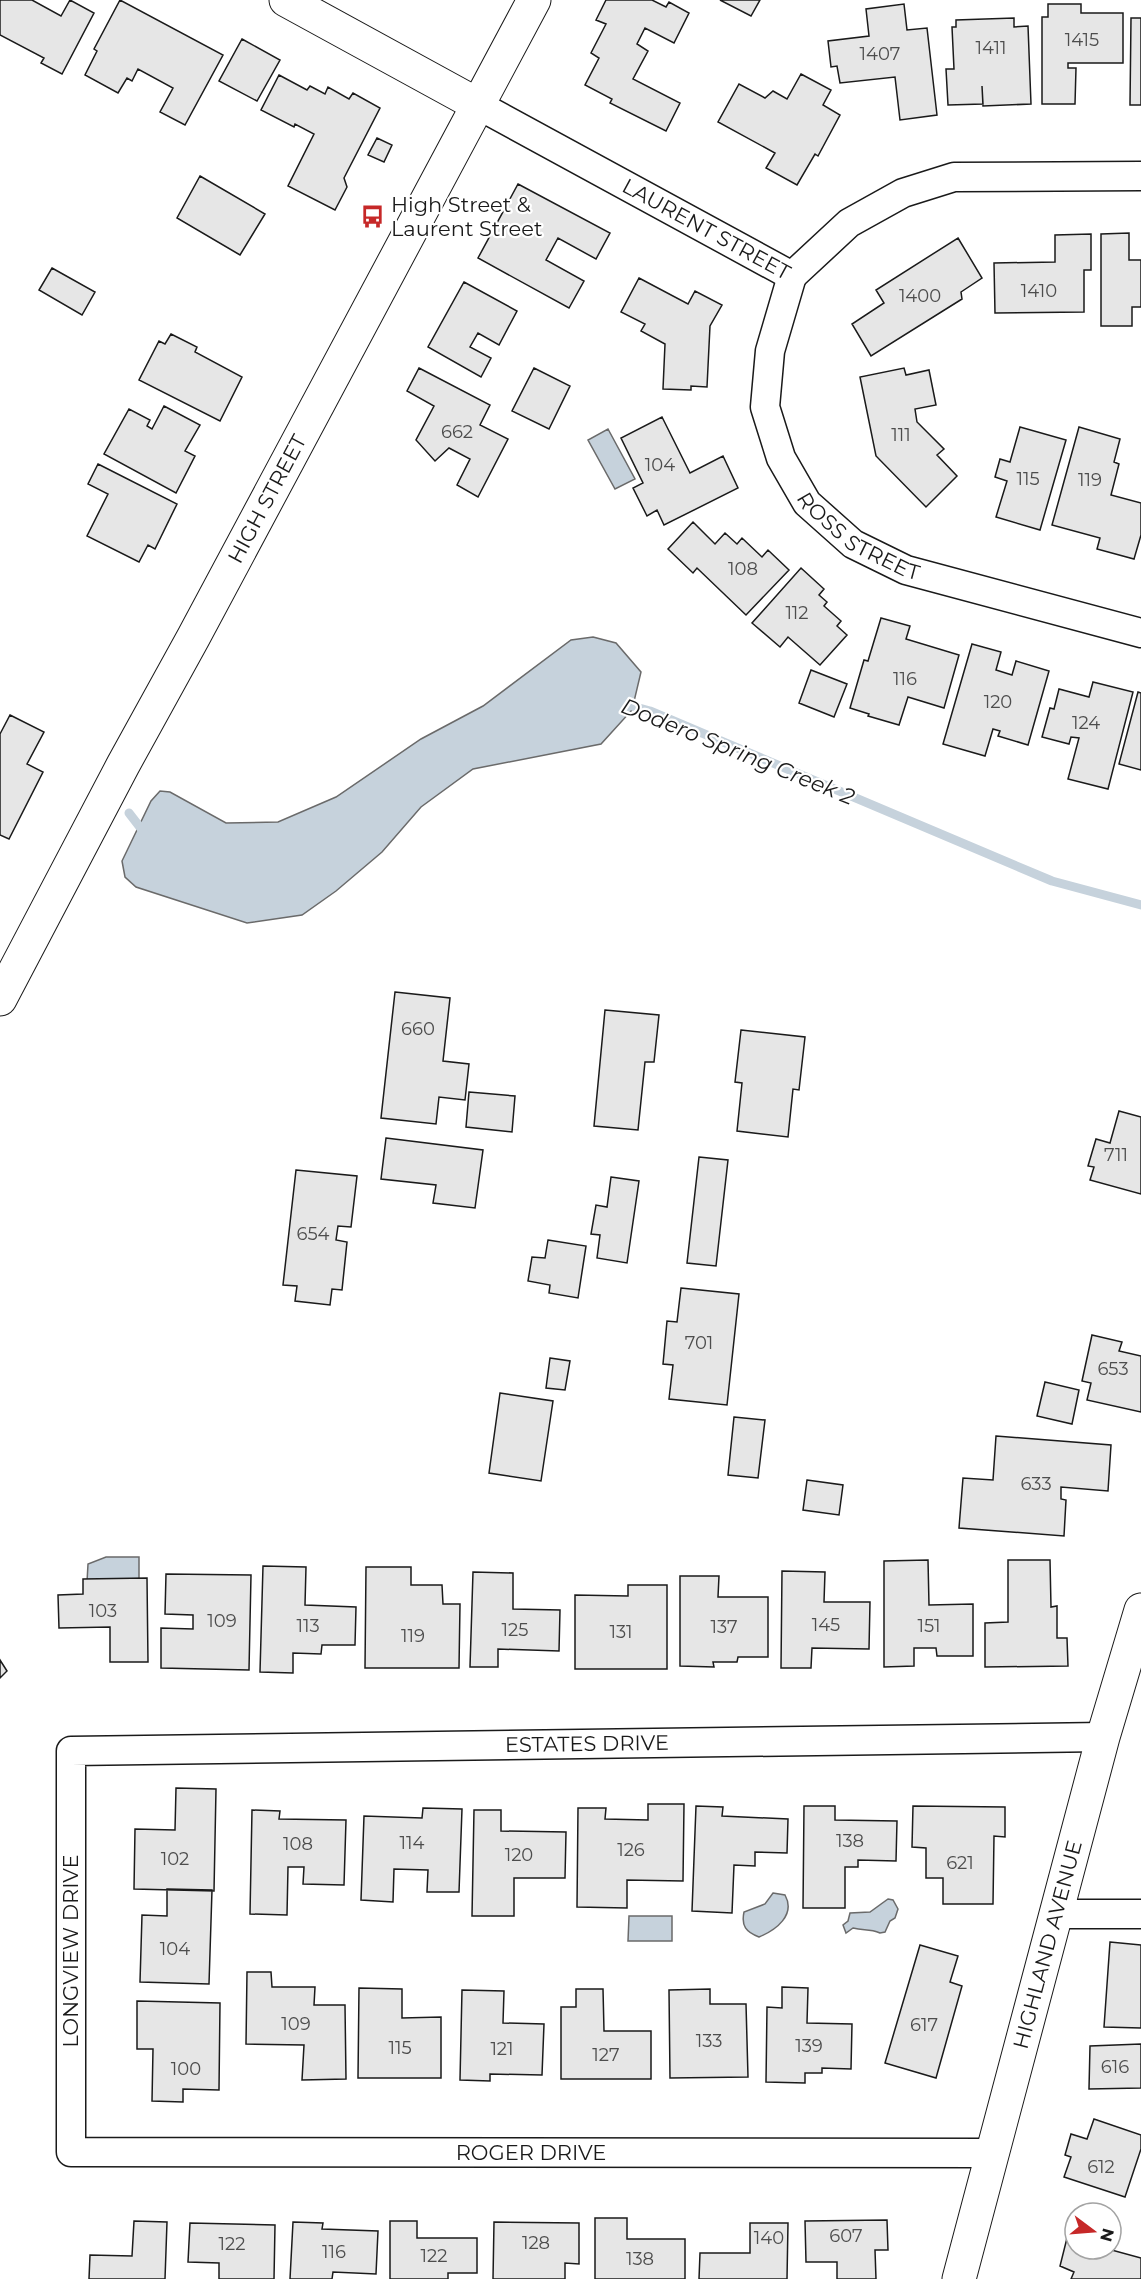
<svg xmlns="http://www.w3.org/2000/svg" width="1141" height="2279" font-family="Montserrat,sans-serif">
  <rect width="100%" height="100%" fill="#fff"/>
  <path fill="#c6d2dc" stroke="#6a6a6a" stroke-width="1.5" d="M608,429L635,479L615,489L588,440Z
    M593,637L616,643L641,672L632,710L601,744L473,769L421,807L382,852L336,891L302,915L247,923L136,887L125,877L122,861L151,801L160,791L170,792L226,823L278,822L336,797L421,739L483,706L571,640Z
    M106,1557H139V1582H87L88,1564Z
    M773,1893L785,1895C796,1915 776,1930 759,1937C746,1932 741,1926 744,1912L765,1904Z
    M888,1899L893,1900L898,1909L895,1918L890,1921L885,1932L880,1933C869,1928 864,1931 853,1928L846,1933L843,1925L848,1921L850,1913L870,1912Z
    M629,1916H672V1941H628Z"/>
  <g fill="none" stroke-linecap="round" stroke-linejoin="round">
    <path stroke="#c6d2dc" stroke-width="9" d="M621,703L650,711L1052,881L1141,905
      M129,813L146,835"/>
  </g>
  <path fill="#e6e6e6" stroke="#1a1a1a" stroke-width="1.5" d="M0,0H32L61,16L70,0L94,13L62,74L41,63L44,58L0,35Z
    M120,0L223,55L185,125L160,112L173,88L138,69L132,81L127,78L118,93L85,75L97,51L94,49Z
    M606,0H652L666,7L669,2L689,13L674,43L645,28L637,44L648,51L633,79L680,103L666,131L610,103L612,99L585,85L599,58L591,53L606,24L596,20Z
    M720,0H760L751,16Z
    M904,4L907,30L927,28L937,115L900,120L895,77L840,83L837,66L831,67L828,41L869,36L866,9Z
    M1048,4H1081V13H1123V63H1068V68H1076L1075,104H1042V17H1048Z
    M1014,18V27L1028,26L1031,104L983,106L982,86L983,104L948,105L946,69H954L952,27H956V20Z
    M1131,18H1141V105H1130Z
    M242,39L280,60L257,101L219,81Z
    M801,74L831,90L823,105L840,115L818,156L815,154L797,185L766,168L775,153L718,122L739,84L765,98L773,91L787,99Z
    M279,75L307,90L310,86L325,94L328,87L349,99L353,93L380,108L344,178L347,187L335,210L288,186L314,134L295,124L294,127L261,110Z
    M377,138L392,145L384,162L368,155Z
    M200,176L265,214L240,255L177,218Z
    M518,184L610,233L596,259L558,238L546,260L584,281L569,308L478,258Z
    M1129,233V260H1141V307H1132V326H1101V234Z
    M1091,234V270H1084V312L995,313L994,263L1055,262V235Z
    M958,238L982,278L961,292L962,299L871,356L852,324L884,303L876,290Z
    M52,268L95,292L82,315L39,290Z
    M639,278L688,304L695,291L722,305L710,326L707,387L691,386V390L663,389L665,344L641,331L645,324L621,312Z
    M464,282L517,311L499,345L478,333L470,347L491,358L481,377L428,347Z
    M171,334L197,347L195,352L242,377L220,421L139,380L159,341L165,344Z
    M419,368L490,405L480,425L508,439L478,497L457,485L470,459L449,448L435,461L416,440L434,406L407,391Z
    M534,368L570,386L549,429L512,411Z
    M904,368L906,375L929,370L936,405L915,409L917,422L944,449L937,455L957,476L926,507L876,456L860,377Z
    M164,406L200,425L185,451L195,456L176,493L104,454L129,409L150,420L147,426L152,429Z
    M662,417L690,473L723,456L738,488L664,525L657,510L647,516L633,488L643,483L621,438Z
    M1020,427L1066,440L1040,530L996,517L1007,481L995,477L1000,459L1010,462Z
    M1079,427L1120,439L1114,462L1119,464L1111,495L1141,503V535L1134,559L1097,549L1100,538L1052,525Z
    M98,464L177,504L155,549L148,545L139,562L87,536L108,494L88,484Z
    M693,522L715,544L725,533L737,544L742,538L762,557L768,550L789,570L746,615L697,568L693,573L668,549Z
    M801,568L824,589L819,595L827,602L824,606L841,621L837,626L847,635L820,665L788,637L780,647L752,623Z
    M881,618L910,626L906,639L959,655L944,708L908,697L899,725L868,716L869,714L850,708L864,660L868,661Z
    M972,644L1001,652L996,670L1012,675L1016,661L1049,671L1028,745L998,736L1000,731L993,729L985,756L943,744Z
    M811,670L847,684L834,717L799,703Z
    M1093,682L1133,692L1108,789L1068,779L1079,738L1071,737L1069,744L1042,737L1050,708L1054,709L1059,689L1089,697Z
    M1138,692L1141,693V770L1119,764Z
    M10,715L44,732L27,764L43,772L9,839L0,835V734Z
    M395,992L450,998L443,1061L469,1064L465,1100L439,1097L436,1124L381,1118Z
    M605,1010L659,1015L654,1062H645L638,1130L594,1126Z
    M741,1030L805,1037L799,1090L793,1089L788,1137L737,1131L742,1083L735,1082Z
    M469,1092L515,1096L512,1132L466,1127Z
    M1119,1111L1141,1117V1194L1090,1180L1094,1167L1088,1166L1096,1139L1110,1143Z
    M386,1138L483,1150L475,1208L433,1203L436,1185L381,1179Z
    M699,1157L728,1160L716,1266L687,1263Z
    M296,1170L357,1176L351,1227L338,1226L336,1240L347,1242L342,1290L332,1289L330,1305L295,1301L297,1286L283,1285Z
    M611,1177L639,1181L627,1263L597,1258L600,1235L591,1234L596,1205L607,1207Z
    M548,1240L586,1246L578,1298L549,1293L550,1285L528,1281L532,1257L545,1258Z
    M681,1288L739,1294L727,1405L669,1399L673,1365L663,1364L667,1321L677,1322Z
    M1092,1335L1122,1342L1119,1351L1141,1356V1412L1087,1400L1091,1383L1082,1381Z
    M550,1358L570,1361L565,1390L546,1388Z
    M1045,1382L1079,1390L1072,1424L1037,1416Z
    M500,1393L553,1401L541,1481L489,1473Z
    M734,1417L765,1420L758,1478L728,1475Z
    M996,1436L1111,1445L1108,1491L1061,1487V1499L1066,1500L1064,1536L959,1528L963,1478L993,1480Z
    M807,1480L843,1485L839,1515L803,1510Z
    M928,1560L929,1605L973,1604V1656H937L936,1648H914V1666L884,1667V1561Z
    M1008,1560H1050L1051,1607L1057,1606V1638H1067L1068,1666L985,1667V1623L1008,1622Z
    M263,1566L306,1567L305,1605L356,1607L355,1645H322L321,1654L293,1653V1673L260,1672Z
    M366,1567H411V1585H442L443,1604H460L459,1668H365Z
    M782,1571L825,1572L824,1602H870L869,1649L812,1648L811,1668H781Z
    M473,1572L513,1573V1609L560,1610L559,1651L498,1649V1667H470Z
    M166,1574L251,1575L249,1670L161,1668V1628L193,1629V1615L165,1614Z
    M680,1576H719L718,1597H768V1657H738L737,1662H713L714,1667L680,1666Z
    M147,1578L148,1662H110V1627L59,1628L58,1595L83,1594V1579Z
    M628,1585H667V1669H575V1595L628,1596Z
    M0,1660L7,1671L0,1678Z
    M176,1788L216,1789L214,1891L134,1889L135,1829L175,1830Z
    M648,1804H684L683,1881L627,1880V1908L577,1907L578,1808H606L605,1819L648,1820Z
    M696,1806L723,1807L722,1816L788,1819L787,1853L755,1852V1866L734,1865L732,1913L692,1911Z
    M804,1806H835V1820L897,1821L896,1861L858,1860V1867H845V1908H803Z
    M913,1806L1005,1807V1837L994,1836L993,1904H943V1878H926V1848L912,1847Z
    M423,1808L462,1809L459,1892H427L428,1870L394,1869L393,1902L361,1900L364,1816L422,1818Z
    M252,1810L280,1811L279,1819L346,1820L344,1885L303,1884L304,1867H288L287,1915L250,1914Z
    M474,1810H501V1831L566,1832L565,1878H514V1916H472Z
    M167,1889L212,1890L209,1984L140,1982L142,1915L167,1916Z
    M1110,1942L1141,1945V2028L1104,2027Z
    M920,1945L958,1956L950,1982L962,1986L936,2078L885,2063Z
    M247,1972H271L272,1987H315L314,2005H345L346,2079L302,2080L304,2045L246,2044Z
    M782,1987L808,1988L807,2023L852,2024L851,2069L822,2068V2073H805V2083L766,2082L767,2007L782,2008Z
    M359,1988L402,1989V2018L441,2017V2078H358Z
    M576,1989H603L604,2031H651V2079H561V2007H576Z
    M710,1989V2004H746L748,2077L670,2078L669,1990Z
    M462,1990L504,1991L503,2023L544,2024L542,2075L490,2074V2081L460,2080Z
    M137,2001L220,2003L219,2090L183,2089V2102L152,2101L153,2049H137Z
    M1141,2044V2088L1089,2089L1090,2046Z
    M1094,2119L1141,2135V2149L1125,2197L1064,2177L1071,2157L1065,2155L1071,2134L1087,2139Z
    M595,2218H627V2239H685V2279H595Z
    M887,2220L888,2250H875L876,2279H837V2262H806L805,2221Z
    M134,2221L167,2222L165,2279H89L90,2255L132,2256Z
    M390,2221H417V2238H477V2273H448V2279H390Z
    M293,2222L323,2223L322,2229L378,2231L376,2274L333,2272L332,2279H290Z
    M494,2222L579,2223V2264L565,2263V2279H493Z
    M190,2223L275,2225L274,2279H219V2263L188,2262Z
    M750,2223H788L787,2279H699L700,2253H750Z
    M1068,2234L1075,2237V2249H1108L1141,2258V2279H1071L1074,2272L1060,2266Z"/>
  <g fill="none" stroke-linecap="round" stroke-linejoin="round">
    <defs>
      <g id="street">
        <path id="s1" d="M478,105L792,276L849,223L903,193L954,177L1141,176"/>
        <path id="s2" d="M792,276L770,351L765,407L781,458L807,503L853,544L906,570L1141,633"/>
        <path d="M1055,1914H1141"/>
        <path id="s3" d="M990,2153L71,2152V1751L1103,1737"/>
      </g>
      <g id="secondary">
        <path d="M286,0L478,105"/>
        <path id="s4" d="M0,999L123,765L193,638L534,0"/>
        <path id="s5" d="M959,2279L1103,1737L1141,1610"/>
      </g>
    </defs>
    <use href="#street" stroke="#1a1a1a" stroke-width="31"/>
    <use href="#secondary" stroke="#1a1a1a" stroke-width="35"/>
    <use href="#street" stroke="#fff" stroke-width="28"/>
    <use href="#secondary" stroke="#fff" stroke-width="33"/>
  </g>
  <defs>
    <symbol id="bus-bare" viewBox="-9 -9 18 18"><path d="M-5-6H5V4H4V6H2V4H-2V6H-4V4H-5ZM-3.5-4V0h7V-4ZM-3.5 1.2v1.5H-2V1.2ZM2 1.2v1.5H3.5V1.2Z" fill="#c62828" stroke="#fff" stroke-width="2.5" paint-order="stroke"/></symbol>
  </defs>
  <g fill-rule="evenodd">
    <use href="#bus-bare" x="356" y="200" width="33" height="33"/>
  </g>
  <g text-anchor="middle" stroke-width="4.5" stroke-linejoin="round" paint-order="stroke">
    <g font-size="18" fill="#4d4d4d">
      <text x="1082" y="46">1415</text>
      <text x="991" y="54">1411</text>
      <text x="880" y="60">1407</text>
      <text x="1039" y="297">1410</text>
      <text x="920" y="302">1400</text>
      <text x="457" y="438">662</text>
      <text x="901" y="441">111</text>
      <text x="660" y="471">104</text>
      <text x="1028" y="485">115</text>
      <text x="1090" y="486">119</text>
      <text x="743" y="575">108</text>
      <text x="797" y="619">112</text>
      <text x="905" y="685">116</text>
      <text x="998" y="708">120</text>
      <text x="1086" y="729">124</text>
      <text x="418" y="1035">660</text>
      <text x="1116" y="1161">711</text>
      <text x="313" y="1240">654</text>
      <text x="699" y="1349">701</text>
      <text x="1113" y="1375">653</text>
      <text x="1036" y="1490">633</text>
      <text x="103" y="1617">103</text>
      <text x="222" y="1627">109</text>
      <text x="826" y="1631">145</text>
      <text x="308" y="1632">113</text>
      <text x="929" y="1632">151</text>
      <text x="724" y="1633">137</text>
      <text x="515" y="1636">125</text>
      <text x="621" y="1638">131</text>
      <text x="413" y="1642">119</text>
      <text x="850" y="1847">138</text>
      <text x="412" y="1849">114</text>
      <text x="298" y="1850">108</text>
      <text x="631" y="1856">126</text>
      <text x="519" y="1861">120</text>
      <text x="175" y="1865">102</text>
      <text x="960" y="1869">621</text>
      <text x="175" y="1955">104</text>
      <text x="296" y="2030">109</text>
      <text x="924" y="2031">617</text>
      <text x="709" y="2047">133</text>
      <text x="809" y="2052">139</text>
      <text x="400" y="2054">115</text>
      <text x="502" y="2055">121</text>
      <text x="606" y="2061">127</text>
      <text x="1115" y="2073">616</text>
      <text x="186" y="2075">100</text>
      <text x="1101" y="2173">612</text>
      <text x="846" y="2242">607</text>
      <text x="769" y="2244">140</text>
      <text x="536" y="2249">128</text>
      <text x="232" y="2250">122</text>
      <text x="334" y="2258">116</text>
      <text x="434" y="2262">122</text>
      <text x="640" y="2265">138</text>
    </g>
    <g font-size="21" fill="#1a1a1a" stroke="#fff" text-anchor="start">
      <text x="391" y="212">High Street &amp;<tspan x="391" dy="24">Laurent Street</tspan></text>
    </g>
    <g font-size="21" fill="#1a1a1a" stroke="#fff">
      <text dy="7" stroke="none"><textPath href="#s1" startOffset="260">LAURENT STREET</textPath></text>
      <text dy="7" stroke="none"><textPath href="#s4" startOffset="567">HIGH STREET</textPath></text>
      <text dy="7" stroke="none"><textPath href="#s2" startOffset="302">ROSS STREET</textPath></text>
      <text dy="7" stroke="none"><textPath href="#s3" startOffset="1836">ESTATES DRIVE</textPath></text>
      <text dy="7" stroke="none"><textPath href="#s5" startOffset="346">HIGHLAND AVENUE</textPath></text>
      <text transform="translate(71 1951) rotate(-90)" y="7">LONGVIEW DRIVE</text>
      <text x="531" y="2160">ROGER DRIVE</text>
    </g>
    <g font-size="22" font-style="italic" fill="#1a1a1a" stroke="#fff">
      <text transform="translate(738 751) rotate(22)" y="8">Dodero Spring Creek 2</text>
    </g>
  </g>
  <g transform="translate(1093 2231) rotate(106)"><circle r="28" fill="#ffffff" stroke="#a3a3a3" stroke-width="1.5"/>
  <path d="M0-4.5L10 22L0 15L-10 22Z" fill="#c62828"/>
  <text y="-9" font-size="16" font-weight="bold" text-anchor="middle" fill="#1a1a1a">N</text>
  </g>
</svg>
